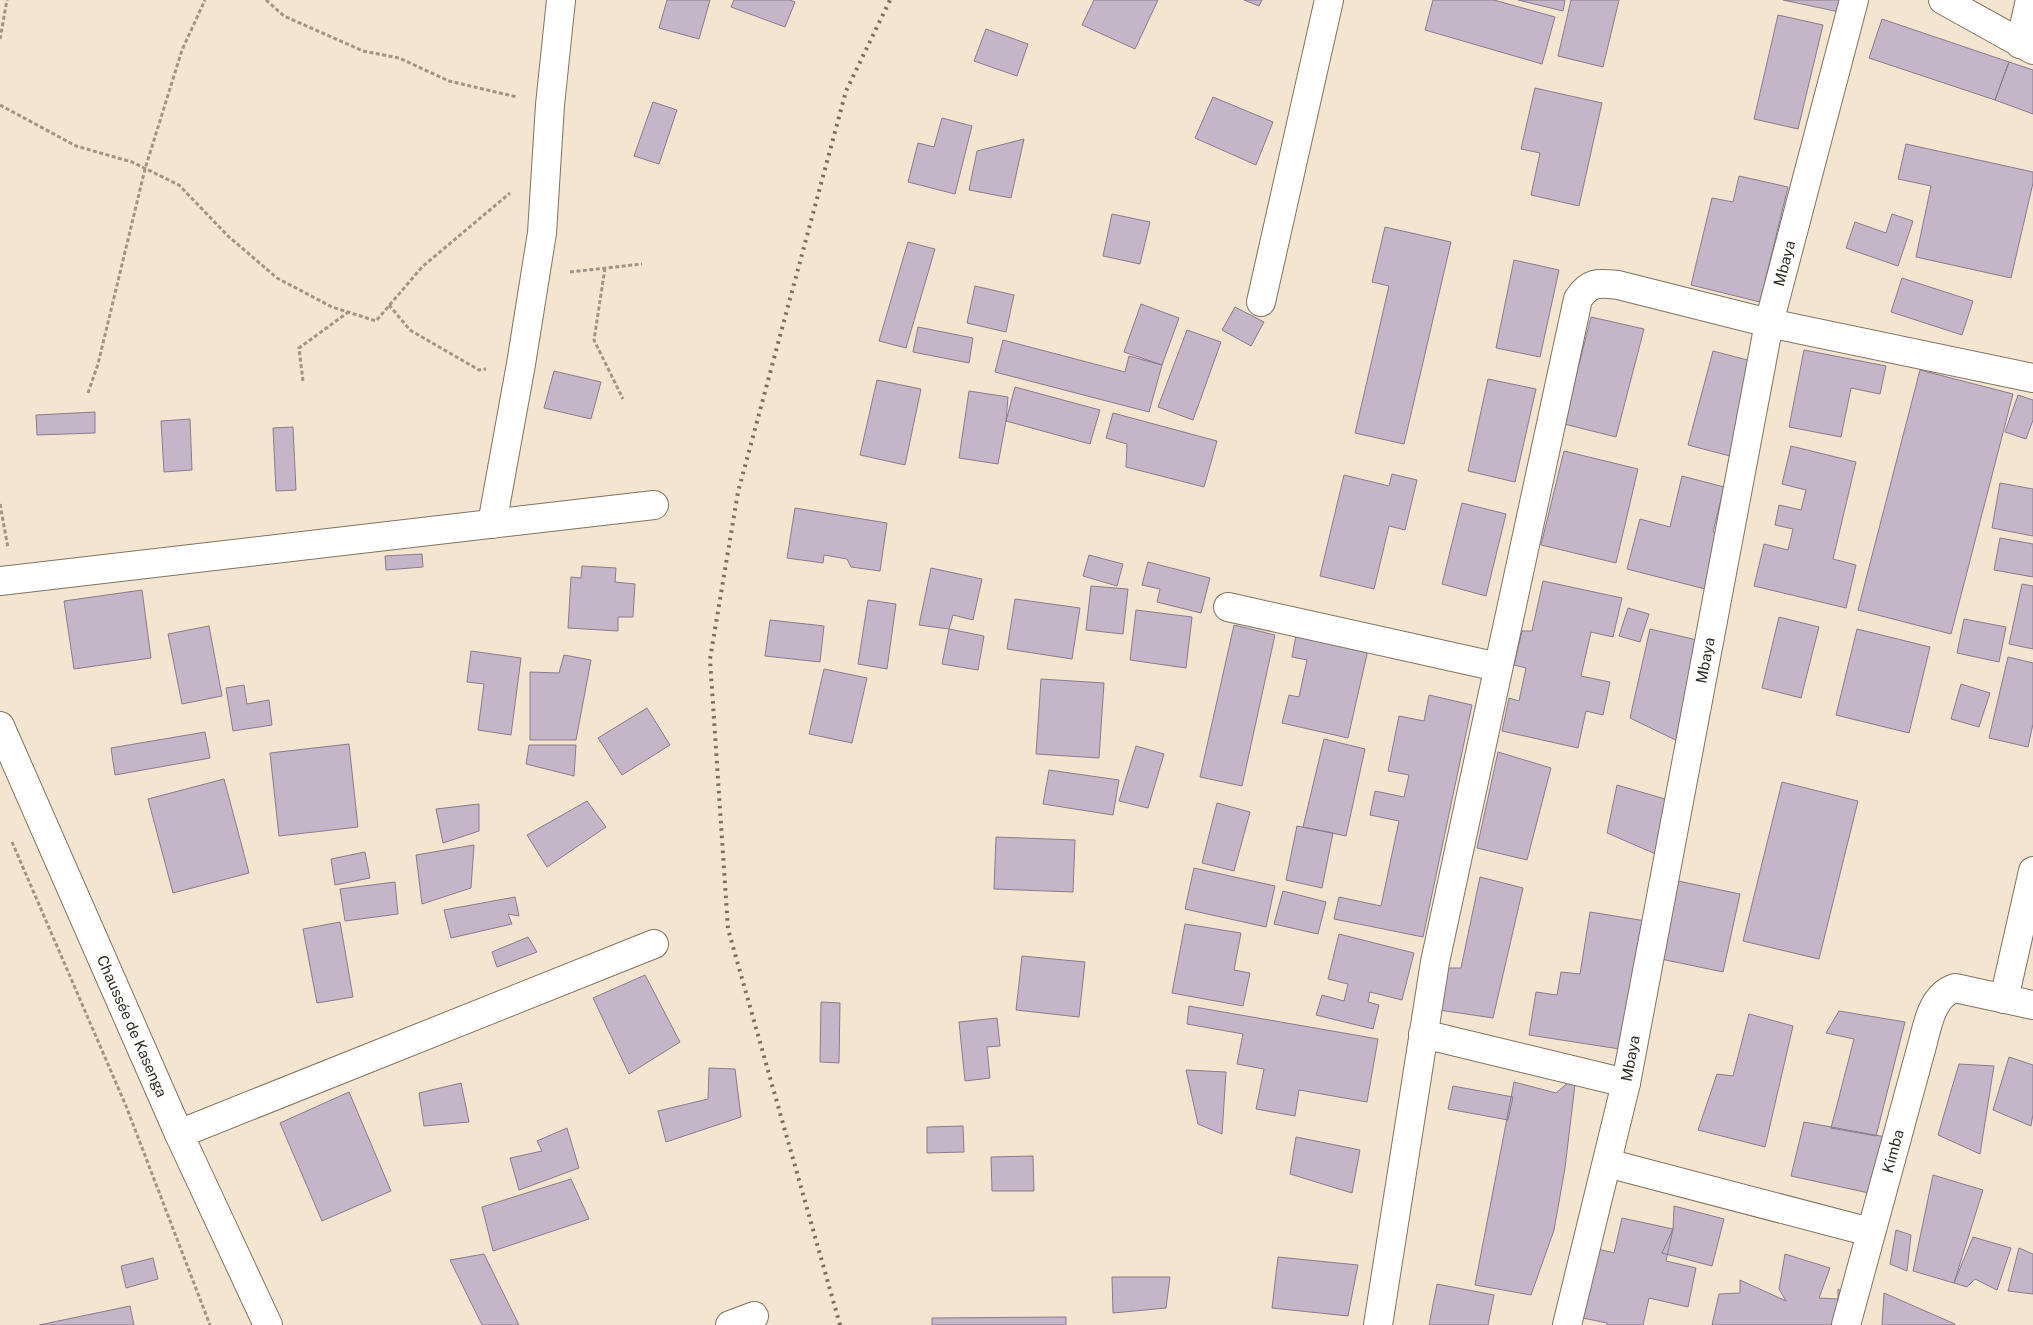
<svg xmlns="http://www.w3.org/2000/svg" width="2033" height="1325" font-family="'Public Sans',sans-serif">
  <rect width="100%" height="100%" fill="#f4e5d0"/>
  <path fill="#c5b5c9" stroke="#8a7b8d" d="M667,0H710L699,39L659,28Z
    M734,0H790L795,2L785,27L731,7Z
    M1094,0H1158L1135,49L1082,25Z
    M1244,0H1262L1259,6Z
    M1433,0H1494L1555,17L1542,64L1425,30Z
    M1518,0H1565L1563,11Z
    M1571,0H1619L1603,67L1558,56Z
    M1783,0H1847L1844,13Z
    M1778,15L1823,25L1798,129L1754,119Z
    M1882,19L2009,62L1995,100L1869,58Z
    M986,29L1028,44L1017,76L974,61Z
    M2009,62L2033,70V114L1995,100Z
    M1535,88L1602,103L1579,206L1531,195L1540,153L1521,149Z
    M1213,97L1273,122L1256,165L1195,138Z
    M653,102L677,110L659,164L634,156Z
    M942,118L972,126L955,194L908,182L918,143L934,147Z
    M1024,139L1011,198L969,190L977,151Z
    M1906,144L2033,172V183L2011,278L1916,257L1931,186L1898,179Z
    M1739,176L1788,187L1760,302L1691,285L1712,198L1733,202Z
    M1112,214L1150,222L1140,264L1103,256Z
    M1892,214L1913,221L1898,266L1846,248L1855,222L1886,233Z
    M1385,227L1451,242L1404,444L1355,433L1389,286L1372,282Z
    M908,242L935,249L906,348L879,341Z
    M1514,260L1559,270L1540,357L1496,348Z
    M1902,278L1973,301L1962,335L1891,312Z
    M975,286L1014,295L1006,332L967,323Z
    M1141,304L1179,318L1162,365L1124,352Z
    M1235,307L1264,322L1251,346L1222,330Z
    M1591,317L1644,329L1616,437L1564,424Z
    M918,327L973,338L969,363L913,352Z
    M1187,330L1221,342L1193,420L1158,407Z
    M1003,340L1125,372L1129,356L1162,365L1149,412L995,372Z
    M1804,350L1886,366L1880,394L1851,388L1841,437L1789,427Z
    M1713,351L1755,362L1730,456L1688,445Z
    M1920,370L2013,394L1951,634L1858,610Z
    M554,371L601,382L591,419L544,408Z
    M1488,379L1536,389L1515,482L1468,471Z
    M877,380L921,389L905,465L860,455Z
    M1015,387L1100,410L1090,444L1006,421Z
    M969,391L1008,397L1006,421L998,464L959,458Z
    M2018,395L2033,400V420L2026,439L2005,432Z
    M95,412V433L37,435L36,415Z
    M1113,413L1217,441L1204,487L1126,467L1127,444L1106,438Z
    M190,419L192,470L164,472L161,421Z
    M293,427L296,490L276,491L273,428Z
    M1791,446L1856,462L1833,559L1856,565L1846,608L1754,586L1764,544L1788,550L1793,529L1775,525L1779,505L1801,510L1806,490L1782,484Z
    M1564,451L1638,469L1616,563L1541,545Z
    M1392,474L1417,480L1405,530L1389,526L1374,589L1320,576L1344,475L1389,486Z
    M1682,476L1724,487L1713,532L1727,535L1713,591L1627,569L1640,519L1670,527Z
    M2000,483L2033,489V536L1992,528Z
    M1462,503L1506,514L1486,596L1442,584Z
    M795,508L887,523L880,571L851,567L847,559L824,555L823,563L787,558Z
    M2000,538L2033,544V577L1994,570Z
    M422,554L423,567L386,570L385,556Z
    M1089,555L1123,564L1117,586L1083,576Z
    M1148,562L1210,578L1201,613L1157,602L1160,589L1142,585Z
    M582,566L616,568L615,582L635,584L633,617H618V631L568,628L571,577L581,578Z
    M931,568L982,579L973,620L953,615L949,629L919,625Z
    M1543,581L1622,598L1613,637L1591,632L1581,676L1610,682L1603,715L1586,711L1578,748L1502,731L1509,698L1519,701L1526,668L1514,665L1522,631H1532Z
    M2022,584L2033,586V649L2009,644Z
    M1091,586L1128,589L1123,634L1086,630Z
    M142,590L151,658L74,669L64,601Z
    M1015,599L1080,608L1072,659L1007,649Z
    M868,600L896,604L887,669L858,664Z
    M1628,608L1649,614L1640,642L1619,636Z
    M1136,610L1192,617L1186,668L1130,660Z
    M1779,617L1819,627L1801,698L1762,688Z
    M1964,619L2006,627L1999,662L1957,653Z
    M770,620L824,626L820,662L765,656Z
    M1234,625L1275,635L1242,786L1200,777Z
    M209,626L222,696L182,704L168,634Z
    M949,629L984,636L978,670L942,664Z
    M1650,629L1697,640L1680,719L1691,724L1688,746L1630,718Z
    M1857,629L1930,647L1909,733L1836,715Z
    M1296,635L1368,650L1348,738L1282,723L1289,695L1299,697L1307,660L1292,657Z
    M471,651L521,658L511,735L478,730L484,684L467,682Z
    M564,655L591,660L576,740H530V672L559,673Z
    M2008,657L2033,663V724L2028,747L1989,738Z
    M824,669L867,678L852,743L809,734Z
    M1041,679L1104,683L1099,758L1036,754Z
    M1961,684L1990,693L1979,727L1951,719Z
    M244,685L247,704L269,700L272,725L233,731L226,688Z
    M1429,695L1472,705L1423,937L1334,919L1339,897L1381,906L1399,821L1370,815L1375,791L1404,797L1409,775L1388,771L1399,716L1424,721Z
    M647,708L670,745L622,775L598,738Z
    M205,732L210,758L115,775L111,748Z
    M1324,739L1365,749L1346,836L1303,827Z
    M349,744L358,827L279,836L270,753Z
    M529,745H576L574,776L526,764Z
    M1136,746L1164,754L1148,808L1119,801Z
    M1498,752L1551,768L1527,860L1477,848Z
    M1049,770L1119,780L1113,815L1043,804Z
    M224,779L249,873L173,893L148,799Z
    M1782,782L1858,801L1819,959L1743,941Z
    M1617,785L1672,801L1658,855L1607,833Z
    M587,801L606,827L547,867L527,835Z
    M1217,803L1250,812L1234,871L1202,863Z
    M479,804V831L443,843L436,809Z
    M1297,826L1333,833L1322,888L1286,880Z
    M996,837L1075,840L1073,892L994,889Z
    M474,845L471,888L422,904L416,855Z
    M365,852L370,878L335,885L331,859Z
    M1194,868L1275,886L1266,927L1185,909Z
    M1480,877L1523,888L1493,1018L1439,1010L1448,968H1461Z
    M1678,881L1740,894L1723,972L1661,959Z
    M395,882L398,914L345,921L340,889Z
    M1283,891L1326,902L1318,934L1274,924Z
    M515,897L519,916L508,914L512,924L451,938L444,910Z
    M1590,912L1646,921L1626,1050L1529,1035L1536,992L1557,995L1561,972L1580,974Z
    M340,922L353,997L317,1003L303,929Z
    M1185,924L1241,933L1234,970L1250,973L1243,1006L1172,993Z
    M1339,934L1414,953L1402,1000L1370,992L1368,1002L1379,1005L1373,1029L1316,1015L1322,995L1344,1001L1348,984L1328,979Z
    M528,937L537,952L497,967L492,952Z
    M1022,956L1085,962L1079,1017L1016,1010Z
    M645,975L680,1042L629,1074L593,998Z
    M821,1002L840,1003L839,1063L820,1062Z
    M1189,1006L1378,1039L1367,1102L1299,1090L1295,1116L1256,1109L1264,1069L1237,1064L1243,1034L1187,1024Z
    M1839,1011L1905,1022L1876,1136L1831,1128L1854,1039L1826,1033Z
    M1749,1014L1793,1026L1765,1147L1698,1130L1717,1074L1733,1076Z
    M997,1018L1000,1046L987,1047L990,1078L965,1081L959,1022Z
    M2009,1057L2033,1065V1114L2031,1126L1993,1110Z
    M1959,1064L1994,1066L1980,1154L1938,1135Z
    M709,1068L735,1069L741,1117L666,1142L658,1111L708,1099Z
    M1186,1070L1226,1072L1222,1134L1198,1124Z
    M1576,1076L1565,1168L1554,1230L1531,1295L1475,1285L1514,1082L1556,1093Z
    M461,1083L469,1122L424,1126L419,1093Z
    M1453,1086L1513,1097L1508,1120L1448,1109Z
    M349,1092L391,1191L322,1221L280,1123Z
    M1804,1122L1891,1138L1878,1195L1791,1176Z
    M963,1126L964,1152L927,1153V1127Z
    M567,1128L579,1168L519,1190L510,1158L542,1151L537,1141Z
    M1296,1137L1360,1150L1352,1193L1290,1174Z
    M1033,1156L1034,1191H992L991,1157Z
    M1933,1175L1983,1190L1954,1283L1913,1271Z
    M571,1179L589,1219L493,1251L482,1207Z
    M1674,1206L1724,1219L1712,1266L1662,1253L1673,1229Z
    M1622,1218L1673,1229L1666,1261L1696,1268L1688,1307L1649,1298L1643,1325H1607V1323L1583,1318L1598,1249L1614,1253Z
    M1896,1230L1911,1235L1907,1271L1890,1264Z
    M1973,1237L2011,1248L1997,1290L1975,1279L1967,1287L1954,1283Z
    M2019,1248L2033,1254V1294L2008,1291Z
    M484,1254L519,1325H482L450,1260Z
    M1785,1254L1830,1268L1819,1298L1838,1299V1289L1851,1298L1845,1325H1712L1719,1294L1740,1293V1280L1786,1301L1779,1289Z
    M1278,1257L1358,1265L1348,1316L1272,1308Z
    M153,1258L158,1279L126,1288L121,1266Z
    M1112,1277H1170L1166,1308L1113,1313Z
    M1437,1284L1494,1295L1488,1325H1429Z
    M1884,1293L1955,1324V1325H1882Z
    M130,1306L134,1325H39Z
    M1066,1317V1325H932V1318Z"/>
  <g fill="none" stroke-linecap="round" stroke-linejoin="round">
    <defs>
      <g id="minor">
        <path d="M1943,0L2033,50"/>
        <path d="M2020,44L2030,0"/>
        <path d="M1261,302L1329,0"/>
        <path d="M492,524L521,364L542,233L550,105L561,0"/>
        <path d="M0,581L654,505"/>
        <path d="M1228,607L1498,667"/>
        <path d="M2004,999L2033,871"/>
        <path d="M1423,1034L1626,1083"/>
        <path d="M179,1134L654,944"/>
        <path d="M1607,1163L1870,1232"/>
        <path d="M730,1325L754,1316"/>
        <path d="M1378,1325L1435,962L1578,299C1590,281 1599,283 1618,285L1769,323L2033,378"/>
        <path id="s1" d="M1567,1325L1626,1083L1769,323L1854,0"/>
        <path id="s2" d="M1846,1325L1923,1042C1928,1022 1933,995 1955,988L2033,1005"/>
      </g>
      <g id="secondary">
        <path id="s3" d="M0,726L179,1134L268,1325"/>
      </g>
    </defs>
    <use href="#minor" stroke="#807360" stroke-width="30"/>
    <use href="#secondary" stroke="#807360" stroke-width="30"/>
    <path stroke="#9f9585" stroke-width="3" stroke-dasharray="4 2.5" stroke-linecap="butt" d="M266,0L284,16L363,51L399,58L449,81L517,97
      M0,39L7,0
      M0,105L76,146L132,162L179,185L228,236L277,278L332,307L376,321L422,267L510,193
      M605,268L594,340L623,399
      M570,272L642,264
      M389,305L410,330L479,370L486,369
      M303,381L299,348L347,313
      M88,393L98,364L145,169L182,50L205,0
      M0,504L8,548
      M12,842L126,1106L210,1325"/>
    <use href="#minor" stroke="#fff" stroke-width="28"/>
    <use href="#secondary" stroke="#fff" stroke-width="28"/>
    <path stroke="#786f62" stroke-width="4" stroke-dasharray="2.5 5" stroke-linecap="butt" d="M840,1325L728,929L710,659L738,492L846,91L890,0"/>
  </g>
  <g text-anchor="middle" stroke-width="4.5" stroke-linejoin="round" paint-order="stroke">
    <g font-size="15" fill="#322d25" stroke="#fff3e2">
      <text dy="5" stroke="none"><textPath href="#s1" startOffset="1084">Mbaya</textPath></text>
      <text dy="5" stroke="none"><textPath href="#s1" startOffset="679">Mbaya</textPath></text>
      <text dy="5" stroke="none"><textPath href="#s3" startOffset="328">Chaussée de Kasenga</textPath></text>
      <text dy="5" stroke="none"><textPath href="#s1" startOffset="274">Mbaya</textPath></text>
      <text dy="5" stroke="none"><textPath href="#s2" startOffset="180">Kimba</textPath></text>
    </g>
  </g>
</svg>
